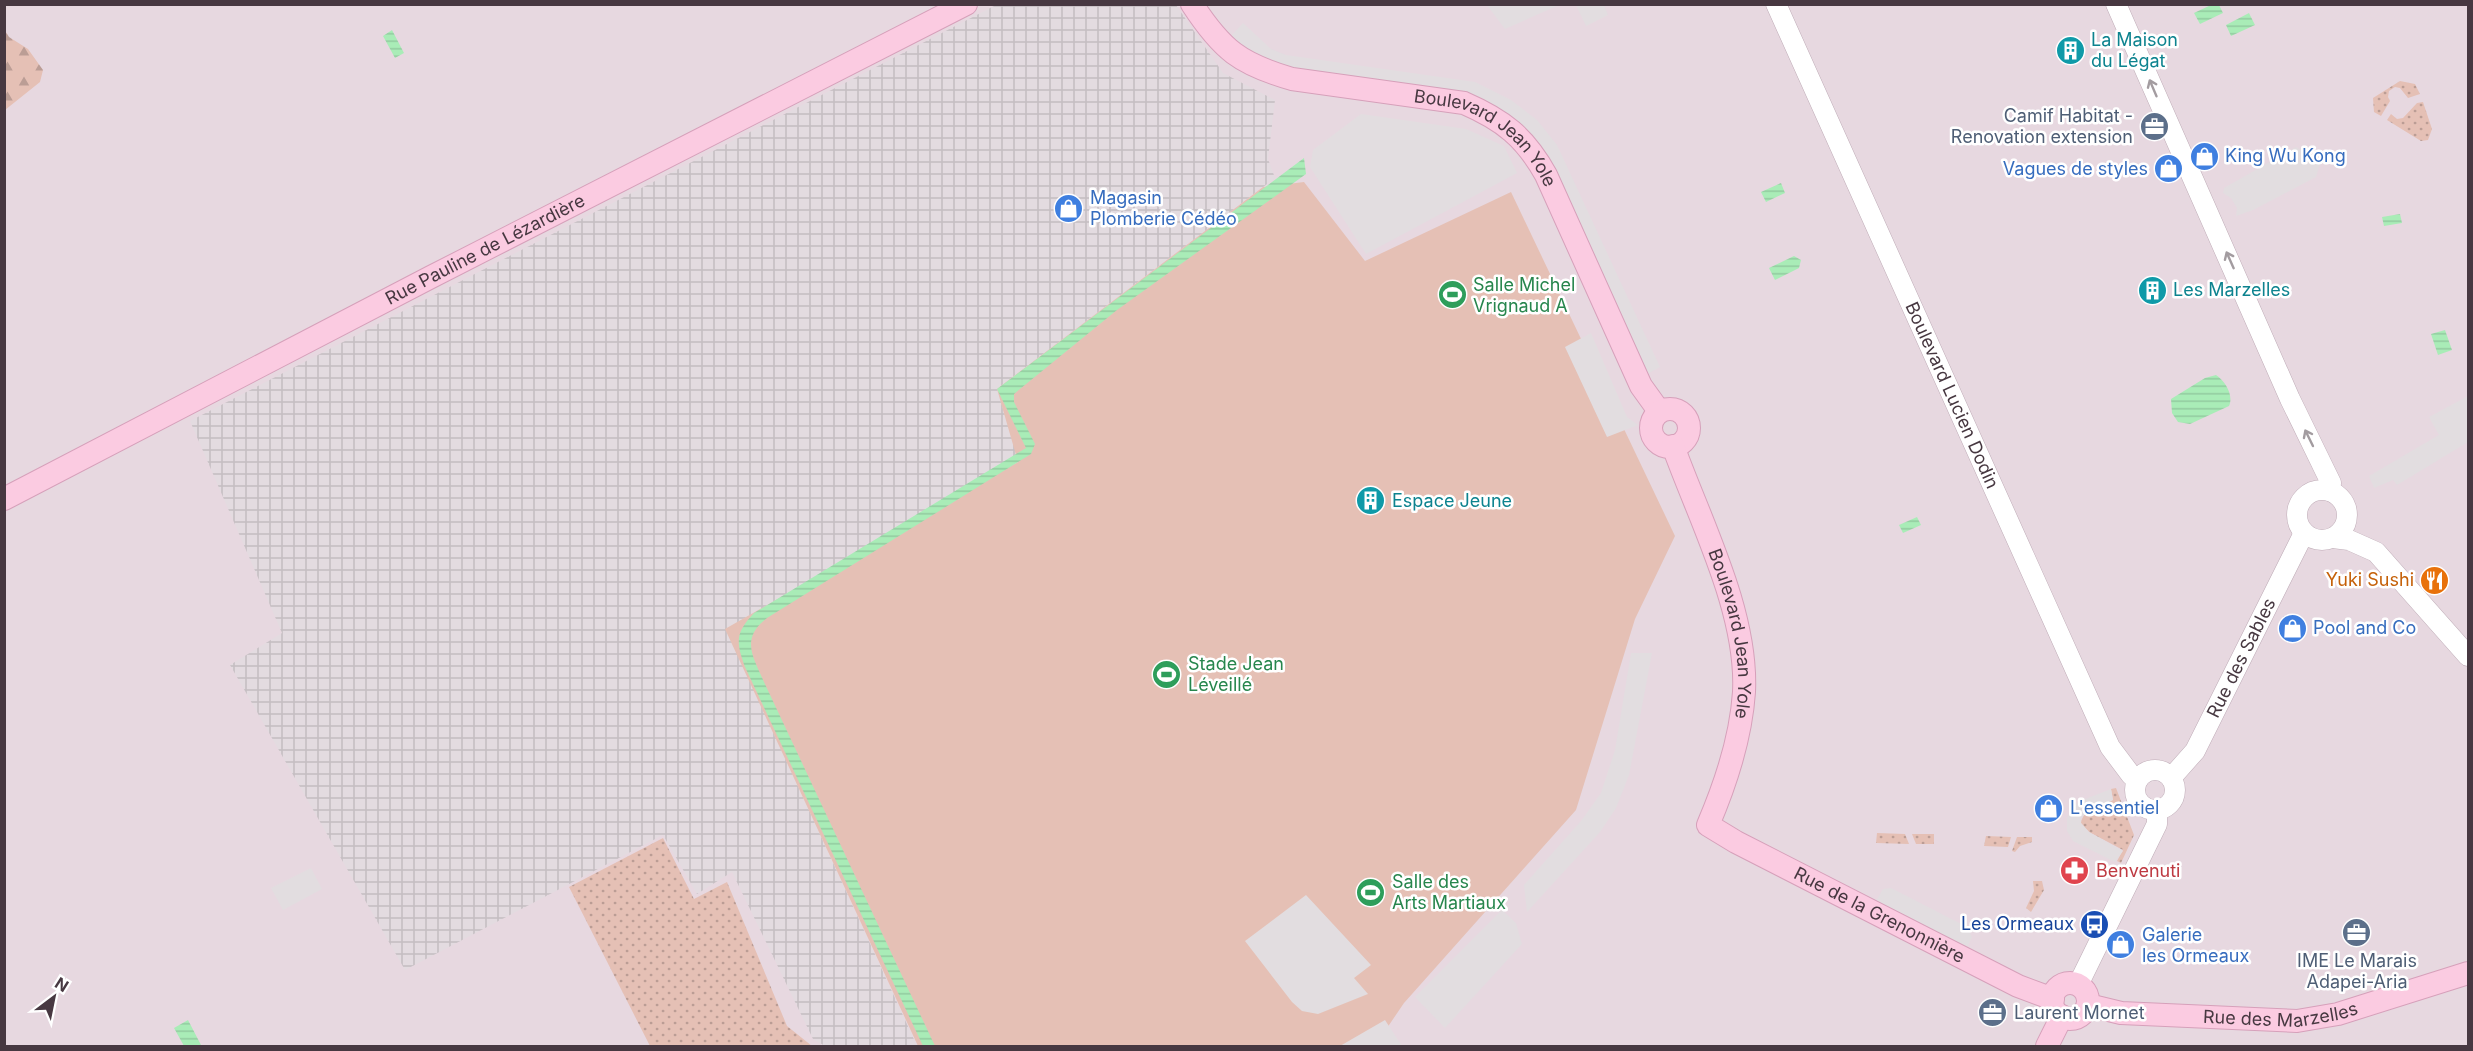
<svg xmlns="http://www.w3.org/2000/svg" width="2473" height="1051" font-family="Inter,sans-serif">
  <defs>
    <pattern id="industrial-grid" width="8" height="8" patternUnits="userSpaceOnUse" patternTransform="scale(1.5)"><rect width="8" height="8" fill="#e3dbe0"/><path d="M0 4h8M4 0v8" fill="none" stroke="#c4bdc1"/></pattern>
    <pattern id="green-dots" width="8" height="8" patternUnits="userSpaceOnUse" patternTransform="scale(1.5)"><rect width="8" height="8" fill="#e5c0b5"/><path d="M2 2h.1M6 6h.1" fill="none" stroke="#bb9d95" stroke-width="1.8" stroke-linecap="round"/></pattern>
    <pattern id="forest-firs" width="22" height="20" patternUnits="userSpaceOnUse" patternTransform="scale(1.5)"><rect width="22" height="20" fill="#e5c0b5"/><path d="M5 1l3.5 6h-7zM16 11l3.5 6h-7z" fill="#bb9d95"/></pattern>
    <pattern id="water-rules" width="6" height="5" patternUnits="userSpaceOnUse" patternTransform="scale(1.5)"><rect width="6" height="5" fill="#a9ecb7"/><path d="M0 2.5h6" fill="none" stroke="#93cb9f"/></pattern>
  </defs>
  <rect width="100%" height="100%" fill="#f4e9ee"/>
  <path fill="#e7d8e0" d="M5,5H2468V1046H5Z"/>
  <path fill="url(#industrial-grid)" d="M996,5H1176L1223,73L1275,100L1268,159L1275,178L997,389L1019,461L726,629L917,1046H825L813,1039L732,872L697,894L663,835L405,970L230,665L282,633L190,421Z"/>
  <path fill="url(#green-dots)" d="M2400,81L2415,84L2420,94L2408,98L2400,88L2395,87L2389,91L2388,97L2390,101L2381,116L2374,112L2373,98Z
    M2423,102L2432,129L2428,140L2421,141L2387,120L2391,114L2397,119L2403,118L2417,103Z
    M2116,788L2134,835L2121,863L2117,861L2123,850L2089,832L2081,823C2083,809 2101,805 2113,800L2111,789Z
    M1877,833L1905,834L1909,844L1876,843Z
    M1912,834H1934V844H1916Z
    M1986,836L2011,837L2008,847L1984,846Z
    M2017,837H2032V842L2020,846L2015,852L2012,851Z
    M663,838L694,899L727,882L787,1026L812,1046H650L569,887Z
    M2033,881H2042L2044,890L2031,912L2026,908L2034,891Z"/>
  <path fill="url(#forest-firs)" d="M4,29L9,37L28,49L43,70L40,82L5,110Z"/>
  <path fill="#e5c0b5" d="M1304,182L1365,261L1511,192L1675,536L1635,619L1576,810L1404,1003L1385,1031L1356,1046H918L725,629L1018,462L997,389L1263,187Z"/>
  <path fill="#e2dde0" d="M1487,5H1559L1505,29Z
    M1576,5H1604L1608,15L1586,26Z
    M1243,23L1271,49L1286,55L1475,82L1511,100L1537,120L1557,145L1660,367L1638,379L1534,155L1499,121L1292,79L1222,46Z
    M1361,114L1466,129L1504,146L1517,173L1366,254L1310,167L1313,150Z
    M2296,147L2321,161L2316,177L2253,210L2236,216L2237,208L2231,198L2223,193L2224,188Z
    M1591,333L1627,417L1638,425L1607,437L1565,347Z
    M2468,396V442L2397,485L2393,480L2374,488L2369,476L2439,435L2429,417Z
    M1631,653H1652L1629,775L1616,808L1600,832L1527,912L1524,885L1581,821L1601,793L1615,750Z
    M2111,789L2113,800L2088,811L2081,818V823L2089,832L2123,851L2115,862L2073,841L2067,831V818L2072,808L2080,801Z
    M311,868L322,889L283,910L271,888Z
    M1891,888L1967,927L1972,937L1962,957L1871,910L1883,889Z
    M1306,895L1371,965L1354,978L1368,994L1318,1014L1302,1011L1292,1002L1245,941Z
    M1502,910L1516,923L1522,944L1445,1028L1415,997Z
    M1385,1020L1402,1046H1340Z"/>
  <path fill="url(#water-rules)" d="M2219,5L2223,13L2200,24L2194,13L2211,5Z
    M2249,13L2255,25L2231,36L2226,25Z
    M392,30L404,53L395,58L383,36Z
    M1304,158L1306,174L1117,310L1014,394V402L1035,444L1031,454L767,618C740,639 753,656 764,682L935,1046H923L745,667C736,642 735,633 754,613L1026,448L997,389Z
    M1781,183L1785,193L1766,202L1761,192Z
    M2400,214L2402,223L2384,226L2382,217Z
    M1794,256L1801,260L1799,268L1775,280L1769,268Z
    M2445,330L2452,350L2438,355L2431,334Z
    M2216,375C2225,381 2234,395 2229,406L2190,424L2178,422L2172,413L2171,399L2205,378Z
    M1917,517L1921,525L1903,533L1899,525Z
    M188,1020L201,1045L184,1046L174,1028Z"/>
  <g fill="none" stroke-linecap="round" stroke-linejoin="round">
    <defs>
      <g id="tertiary">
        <path id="s1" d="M1776,4L2110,747L2131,775L2138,779"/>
        <path d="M2116,4L2290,399L2331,483L2330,491"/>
        <circle cx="2322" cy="515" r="25"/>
        <path d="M2333,538L2349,540L2376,552L2468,656"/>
        <circle cx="2155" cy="790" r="20"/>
        <path id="s2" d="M2171,778L2195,751L2304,533"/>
        <path d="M2078,985L2157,824V810"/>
      </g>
      <g id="secondary">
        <path id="s3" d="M1192,4C1222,50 1240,64 1292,79L1464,103C1503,120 1525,137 1546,175L1641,386L1659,411"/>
        <circle cx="1670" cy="428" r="19"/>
        <path id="s4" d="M1673,446C1700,521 1748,612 1744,692C1741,738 1726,783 1708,825L1736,842L2018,986L2053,999"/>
        <path id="s5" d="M4,499L431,277L966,4"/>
        <circle cx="2070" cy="1001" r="18"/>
        <path id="s6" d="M2088,1005L2121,1013L2297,1021L2338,1014L2468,973"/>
        <path d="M2047,1046L2062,1016"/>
      </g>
    </defs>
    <use href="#tertiary" stroke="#bfacb7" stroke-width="21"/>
    <use href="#secondary" stroke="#d6a0ba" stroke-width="24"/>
    <use href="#tertiary" stroke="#fff" stroke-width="20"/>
    <use href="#secondary" stroke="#fbcbe1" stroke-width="22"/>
  </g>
  <defs><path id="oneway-shaft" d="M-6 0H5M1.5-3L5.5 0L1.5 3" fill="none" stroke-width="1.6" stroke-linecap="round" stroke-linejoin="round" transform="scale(1.5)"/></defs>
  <g stroke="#a39ca0">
    <use href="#oneway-shaft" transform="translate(2153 88) rotate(-113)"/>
    <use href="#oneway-shaft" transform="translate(2230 260) rotate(-114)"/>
    <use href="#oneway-shaft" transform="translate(2309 438) rotate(-116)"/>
  </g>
  <defs>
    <symbol id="building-disc" viewBox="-11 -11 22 22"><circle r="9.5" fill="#0f9aa8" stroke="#fff"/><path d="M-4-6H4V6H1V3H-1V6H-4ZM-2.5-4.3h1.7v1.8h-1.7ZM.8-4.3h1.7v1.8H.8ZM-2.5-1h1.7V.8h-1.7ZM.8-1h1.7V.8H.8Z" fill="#fff"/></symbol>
    <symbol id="office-disc" viewBox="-11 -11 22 22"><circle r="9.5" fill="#5c6f8a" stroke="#fff"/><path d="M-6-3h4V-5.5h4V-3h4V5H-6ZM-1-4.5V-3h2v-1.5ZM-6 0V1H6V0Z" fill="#fff"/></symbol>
    <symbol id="shop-disc" viewBox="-11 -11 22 22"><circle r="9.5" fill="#3f7fe0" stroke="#fff"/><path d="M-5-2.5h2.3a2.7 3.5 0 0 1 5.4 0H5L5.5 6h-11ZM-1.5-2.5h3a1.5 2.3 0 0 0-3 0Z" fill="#fff"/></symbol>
    <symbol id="stadium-disc" viewBox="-11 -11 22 22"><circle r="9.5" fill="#2e9e5b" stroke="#fff"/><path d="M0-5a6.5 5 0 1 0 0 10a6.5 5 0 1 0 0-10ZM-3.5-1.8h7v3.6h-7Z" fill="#fff"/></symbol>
    <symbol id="restaurant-disc" viewBox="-11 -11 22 22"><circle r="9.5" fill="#e8710a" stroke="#fff"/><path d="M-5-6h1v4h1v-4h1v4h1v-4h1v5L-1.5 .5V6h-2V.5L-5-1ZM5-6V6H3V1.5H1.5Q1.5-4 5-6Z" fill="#fff"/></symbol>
    <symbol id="pharmacy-disc" viewBox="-11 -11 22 22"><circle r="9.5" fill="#e0444e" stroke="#fff"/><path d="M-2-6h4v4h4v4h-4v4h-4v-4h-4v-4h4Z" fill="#fff"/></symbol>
    <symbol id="bus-disc" viewBox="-11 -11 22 22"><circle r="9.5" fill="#1a4fb4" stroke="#fff"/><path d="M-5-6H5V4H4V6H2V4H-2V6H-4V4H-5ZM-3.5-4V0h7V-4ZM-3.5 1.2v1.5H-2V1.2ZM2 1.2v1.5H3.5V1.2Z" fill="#fff"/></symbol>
  </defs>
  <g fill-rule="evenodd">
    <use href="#building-disc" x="2054" y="34" width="33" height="33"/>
    <use href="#office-disc" x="2138" y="110" width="33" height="33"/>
    <use href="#shop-disc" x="2188" y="140" width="33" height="33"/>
    <use href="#shop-disc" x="2152" y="152" width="33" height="33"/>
    <use href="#shop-disc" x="1052" y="192" width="33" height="33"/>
    <use href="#building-disc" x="2136" y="274" width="33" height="33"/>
    <use href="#stadium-disc" x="1436" y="278" width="33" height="33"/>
    <use href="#building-disc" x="1354" y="484" width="33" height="33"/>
    <use href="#restaurant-disc" x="2418" y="564" width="33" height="33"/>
    <use href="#shop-disc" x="2276" y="612" width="33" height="33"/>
    <use href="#stadium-disc" x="1150" y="658" width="33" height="33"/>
    <use href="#shop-disc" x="2032" y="792" width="33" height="33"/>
    <use href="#pharmacy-disc" x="2058" y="854" width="33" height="33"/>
    <use href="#stadium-disc" x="1354" y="876" width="33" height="33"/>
    <use href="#bus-disc" x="2078" y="908" width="33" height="33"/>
    <use href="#office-disc" x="2340" y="916" width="33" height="33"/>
    <use href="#shop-disc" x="2104" y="928" width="33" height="33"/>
    <use href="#office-disc" x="1976" y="996" width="33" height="33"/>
  </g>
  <g text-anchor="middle" stroke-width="5" stroke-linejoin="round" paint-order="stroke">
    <g font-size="18" fill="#0d838f" stroke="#fff" text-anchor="start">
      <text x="2091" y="46">La Maison<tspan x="2091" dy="21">du Légat</tspan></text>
      <text x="2173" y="296">Les Marzelles</text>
      <text x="1392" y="507">Espace Jeune</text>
    </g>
    <g font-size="18" fill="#4e5e75" stroke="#fff" text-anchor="end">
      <text x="2133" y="122">Camif Habitat -<tspan x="2133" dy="21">Renovation extension</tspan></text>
      <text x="2357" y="967" text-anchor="middle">IME Le Marais<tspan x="2357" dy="21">Adapei-Aria</tspan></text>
      <text x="2014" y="1019" text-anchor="start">Laurent Mornet</text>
    </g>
    <g font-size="18" fill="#473841" stroke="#fff">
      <text dy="6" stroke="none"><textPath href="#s3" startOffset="339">Boulevard Jean Yole</textPath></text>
      <text dy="6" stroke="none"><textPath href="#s5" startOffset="542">Rue Pauline de Lézardière</textPath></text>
      <text dy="6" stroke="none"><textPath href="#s1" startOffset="429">Boulevard Lucien Dodin</textPath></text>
      <text dy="6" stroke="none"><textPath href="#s4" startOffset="198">Boulevard Jean Yole</textPath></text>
      <text dy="6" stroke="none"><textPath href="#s2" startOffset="140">Rue des Sables</textPath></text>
      <text dy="6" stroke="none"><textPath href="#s4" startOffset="590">Rue de la Grenonnière</textPath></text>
      <text dy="6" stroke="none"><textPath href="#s6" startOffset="194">Rue des Marzelles</textPath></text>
    </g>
    <g font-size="18" fill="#366cbe" stroke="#fff" text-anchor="start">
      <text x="2225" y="162">King Wu Kong</text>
      <text x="2148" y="175" text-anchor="end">Vagues de styles</text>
      <text x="1090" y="204">Magasin<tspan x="1090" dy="21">Plomberie Cédéo</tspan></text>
      <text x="2313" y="634">Pool and Co</text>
      <text x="2070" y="814">L'essentiel</text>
      <text x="2142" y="941">Galerie<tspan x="2142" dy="21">les Ormeaux</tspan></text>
    </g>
    <g font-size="18" fill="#27864d" stroke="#fff" text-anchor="start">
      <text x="1473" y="291">Salle Michel<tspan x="1473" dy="21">Vrignaud A</tspan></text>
      <text x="1188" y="670">Stade Jean<tspan x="1188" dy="21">Léveillé</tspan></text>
      <text x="1392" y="888">Salle des<tspan x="1392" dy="21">Arts Martiaux</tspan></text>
    </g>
    <g font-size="18" fill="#c56008" stroke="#fff" text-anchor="end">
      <text x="2414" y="586">Yuki Sushi</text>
    </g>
    <g font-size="18" fill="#be3a42" stroke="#fff" text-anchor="start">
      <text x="2096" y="877">Benvenuti</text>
    </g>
    <g font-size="18" fill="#164399" stroke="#fff" text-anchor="end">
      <text x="2074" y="930">Les Ormeaux</text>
    </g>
  </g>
  <rect width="2473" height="1051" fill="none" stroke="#473841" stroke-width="12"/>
  <g transform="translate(54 997) rotate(32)" stroke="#ffffff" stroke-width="4.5" paint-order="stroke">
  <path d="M0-4.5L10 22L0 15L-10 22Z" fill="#473841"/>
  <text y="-9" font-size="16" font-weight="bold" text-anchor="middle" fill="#473841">N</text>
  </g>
</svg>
